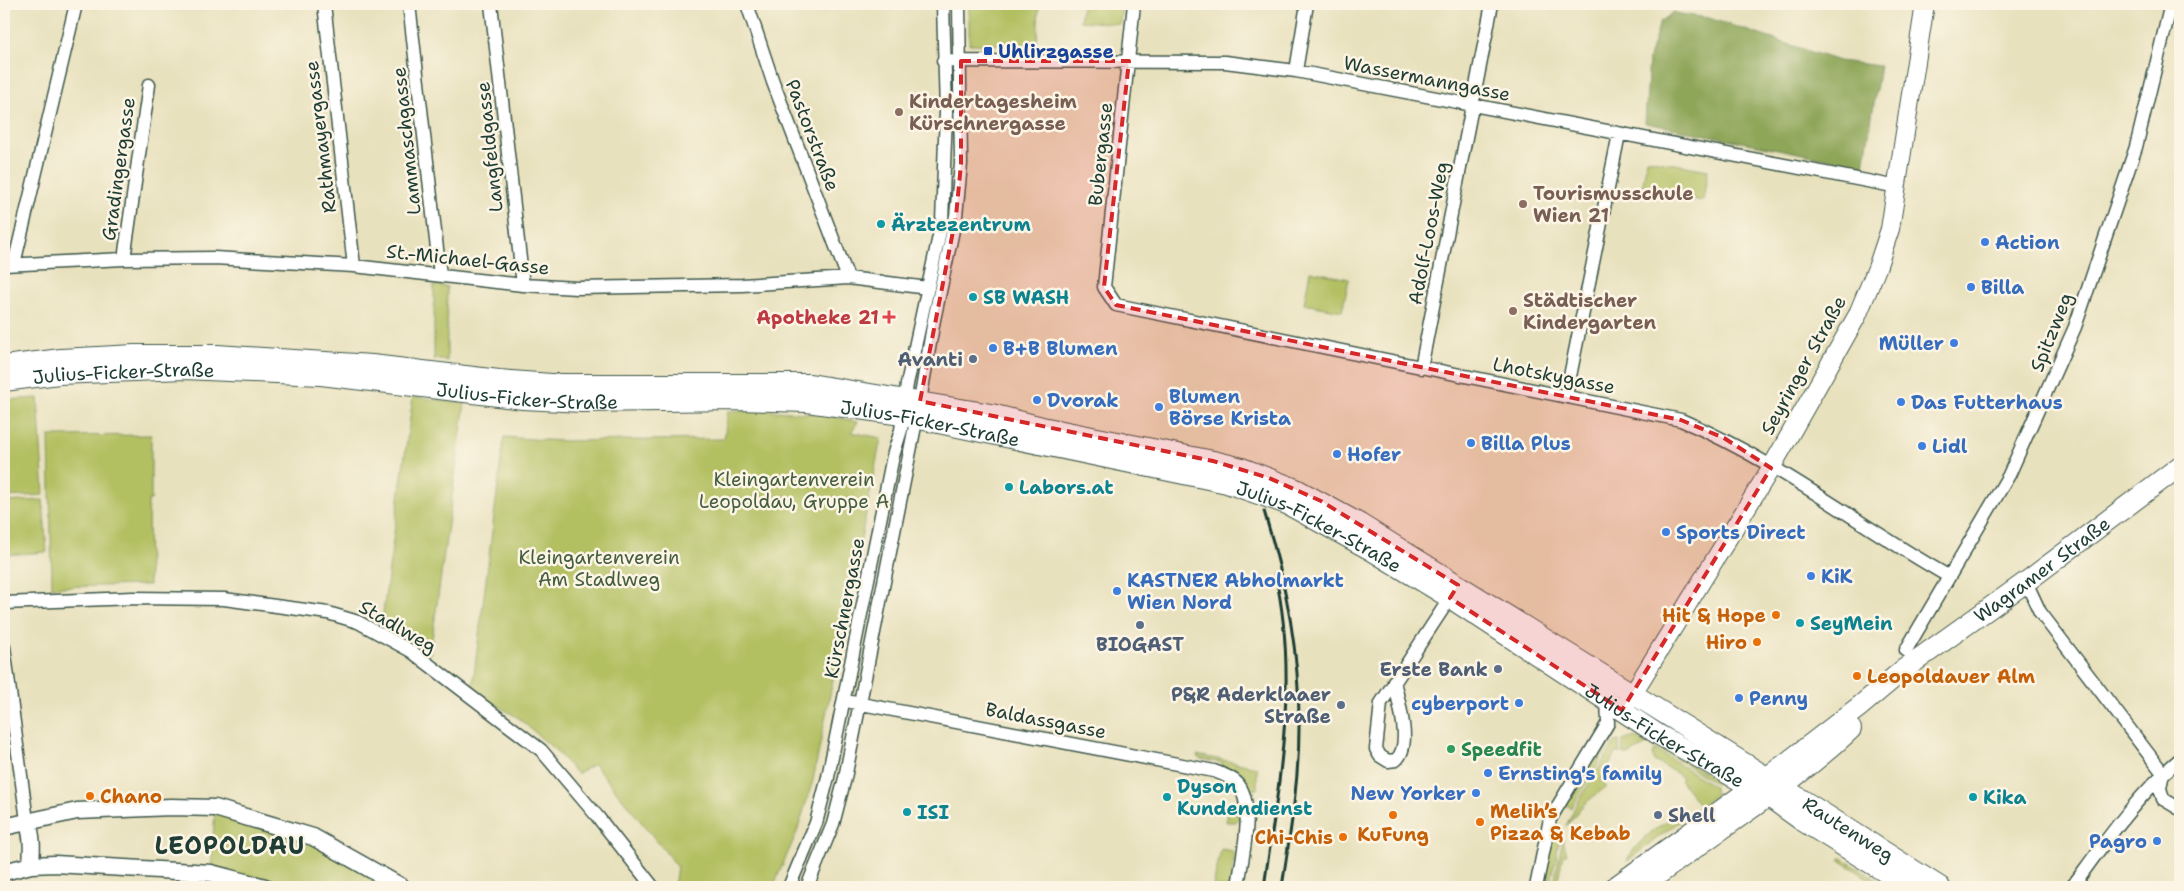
<svg xmlns="http://www.w3.org/2000/svg" width="2184" height="891" font-family="'Shantell Sans',sans-serif">
  <rect width="100%" height="100%" fill="#fcf5e5"/>
  <filter id="ink" filterUnits="userSpaceOnUse"><feTurbulence type="fractalNoise" baseFrequency=".02" numOctaves="2"/><feDisplacementMap in="SourceGraphic" scale="10" xChannelSelector="R" yChannelSelector="G"/><feConvolveMatrix kernelMatrix="1 2 1 2 8 2 1 2 1" color-interpolation-filters="sRGB"/></filter>
  <filter id="wash" filterUnits="userSpaceOnUse"><feTurbulence type="fractalNoise" baseFrequency=".0096" numOctaves="4" result="noise"/><feDisplacementMap in="SourceGraphic" scale="20" xChannelSelector="R" yChannelSelector="G"/><feGaussianBlur stdDeviation="1.12" result="paint"/><feColorMatrix in="noise" values="0 0 0 0 0 0 0 0 0 0 0 0 0 0 0 0 0 1.4 0 .05"/><feComposite in="paint" operator="in"/></filter>
  <g filter="url(#wash)">
    <rect width="100%" height="100%" fill="#e8e1bd"/>
    <path fill="#b3c062" stroke="#697e4b" d="M969,4H1039L1037,45L969,44Z
      M1082,4H1122L1120,24L1080,21Z
      M1647,159L1708,170L1703,201L1642,190Z
      M1310,271L1349,279L1342,311L1304,304Z
      M434,285L447,287V361L434,359Z
      M413,397L465,403L430,654L381,627Z
      M38,398L44,495L4,497V400Z
      M760,410L821,414L858,422L851,432L881,438L813,780L797,832L773,887H674L677,866L594,764L577,774L555,750L517,717L472,691L504,437L561,441L724,439L728,411Z
      M151,435V500H148L149,585L52,587L49,436Z
      M43,500L47,552L4,555V502Z
      M1612,727L1617,733L1571,808L1565,804Z
      M1635,737L1646,743L1645,746L1626,756L1623,753L1622,741Z
      M1619,741L1620,754L1617,752L1600,780L1606,785V787L1584,804L1566,826L1577,803L1615,742Z
      M1663,746L1720,782L1717,784L1657,747Z
      M1655,749L1714,786L1715,795L1700,806L1680,780L1682,779L1680,775L1654,761L1653,756Z
      M1197,755L1257,767V789L1249,790L1242,775L1222,767V763L1200,759Z
      M1229,806L1238,807L1239,819L1236,822H1226Z
      M215,808L313,837L402,887H265L211,873Z
      M1692,812L1627,861C1634,842 1671,813 1692,812Z
      M1557,837L1560,838L1550,887H1542L1550,843Z
      M1563,839L1567,855H1563L1557,885L1561,887H1553Z
      M1221,849L1233,851L1235,855L1230,887H1213Z
      M1842,858L1845,860L1889,887H1882L1841,861L1839,859Z"/>
    <path fill="#8ea658" stroke="#567246" d="M1673,13L1709,18L1839,61L1880,66L1864,166L1645,123L1649,58L1660,22Z"/>
  </g>
  <g filter="url(#ink)">
    <g fill="none" stroke-linecap="round" stroke-linejoin="round">
      <defs>
        <path id="minor" d="M324,4L354,266
          M409,4L440,275
          M491,4L523,285
          M747,4L773,82L848,278
          M1134,4L1104,287L1116,305L1681,420C1776,460 1858,525 1948,576
          M943,61L1225,62L1296,71L1898,187
          M1296,71L1307,4
          M124,259L149,85
          M14,264L76,4
          M4,265L124,259L214,258L354,266L523,285L577,288L742,285L848,278L928,288
          M1421,368L1492,4
          M1566,396L1619,134
          M2026,582L2040,612L2163,773L2160,788L2163,799L2180,809
          M4,603L133,598L224,599L328,613L358,622L411,651L541,750L597,816L653,887
          M4,647L27,821
          M1906,650L2009,475L2075,327L2136,147L2171,4
          M1394,681C1398,701 1413,745 1396,760L1388,761L1380,756L1376,749L1381,703L1450,598
          M851,702L1214,771C1222,774 1232,777 1238,784C1256,806 1241,861 1238,887
          M789,887L816,823L828,777L893,456L901,430L907,384L942,222L946,112L943,4
          M807,887L833,824L845,778L920,401L934,320L956,216L961,164L959,4
          M1536,887L1550,819L1608,723L1607,700
          M2072,887C2105,842 2137,795 2180,759"/>
        <path id="tertiary" d="M27,821C33,836 32,850 31,865
          M4,827L77,811L171,807L215,808L313,837L402,887
          M4,872L31,865L55,864L211,873L265,887"/>
        <path id="secondary" d="M1625,706L1771,468L1857,316L1877,268L1890,229L1925,4"/>
        <g id="primary">
          <path id="s1" d="M4,366L61,359L134,355H217L372,365L499,380L551,384H810L991,414L1042,427L1213,461L1242,468L1296,489L1360,524L1752,768L1940,887"/>
          <path id="s2" d="M4,381L59,374L184,369L321,375L523,399L582,402L739,400L807,402L895,414L1227,483L1287,504L1371,550L1450,598L1659,735L1769,797L1801,820L1909,887"/>
          <path id="s3" d="M1615,887L1785,764L1859,707L1903,670L2026,582L2180,466"/>
          <path d="M1642,887C1711,833 1787,790 1851,729"/>
        </g>
      </defs>
      <use href="#minor" stroke="#3d5649" stroke-width="15"/>
      <use href="#tertiary" stroke="#3d5649" stroke-width="19"/>
      <use href="#secondary" stroke="#3d5649" stroke-width="20"/>
      <use href="#primary" stroke="#3d5649" stroke-width="22"/>
      <use href="#minor" stroke="#fff" stroke-width="12"/>
      <use href="#tertiary" stroke="#fff" stroke-width="16"/>
      <use href="#secondary" stroke="#fff" stroke-width="18"/>
      <use href="#primary" stroke="#fff" stroke-width="20"/>
      <path stroke="#1f3d34" stroke-width="3" d="M1264,511C1286,582 1300,653 1299,728C1299,782 1290,834 1282,887
        M1264,887C1279,783 1299,677 1275,573"/>
    </g>
  </g>
  <path fill="#d62828" fill-opacity="0.2" stroke="#d62828" stroke-width="4" stroke-dasharray="10 6" stroke-linejoin="round" d="M961,61H1129L1104,287L1116,305L1681,420L1724,438L1771,468L1622,710L1450,598L1458,585L1321,501L1269,478L1213,461L920,401L956,216L961,164Z"/>
  <rect fill="#1a4fb4" stroke="#fcf5e5" stroke-width="2" x="983" y="46" width="10" height="10" rx="2.5"/>
  <g fill="#8d6e63" stroke="#fcf5e5" stroke-width="2">
    <circle cx="899" cy="112" r="5"/>
    <circle cx="1523" cy="204" r="5"/>
    <circle cx="1513" cy="311" r="5"/>
  </g>
  <g fill="#0f9aa8" stroke="#fcf5e5" stroke-width="2">
    <circle cx="881" cy="224" r="5"/>
    <circle cx="973" cy="297" r="5"/>
    <circle cx="1009" cy="487" r="5"/>
    <circle cx="1800" cy="623" r="5"/>
    <circle cx="1167" cy="797" r="5"/>
    <circle cx="1973" cy="797" r="5"/>
    <circle cx="907" cy="812" r="5"/>
  </g>
  <g fill="#3f7fe0" stroke="#fcf5e5" stroke-width="2">
    <circle cx="1985" cy="242" r="5"/>
    <circle cx="1971" cy="287" r="5"/>
    <circle cx="1954" cy="343" r="5"/>
    <circle cx="993" cy="348" r="5"/>
    <circle cx="1037" cy="400" r="5"/>
    <circle cx="1901" cy="402" r="5"/>
    <circle cx="1159" cy="407" r="5"/>
    <circle cx="1471" cy="443" r="5"/>
    <circle cx="1922" cy="446" r="5"/>
    <circle cx="1337" cy="454" r="5"/>
    <circle cx="1666" cy="532" r="5"/>
    <circle cx="1811" cy="576" r="5"/>
    <circle cx="1117" cy="591" r="5"/>
    <circle cx="1739" cy="698" r="5"/>
    <circle cx="1519" cy="703" r="5"/>
    <circle cx="1488" cy="773" r="5"/>
    <circle cx="1476" cy="793" r="5"/>
    <circle cx="2157" cy="841" r="5"/>
  </g>
  <path fill="#e0444e" stroke="#fcf5e5" stroke-width="2" d="M886.5 309.5h5v5h5v5h-5v5h-5v-5h-5v-5h5z"/>
  <g fill="#5c6f8a" stroke="#fcf5e5" stroke-width="2">
    <circle cx="973" cy="359" r="5"/>
    <circle cx="1140" cy="625" r="5"/>
    <circle cx="1498" cy="669" r="5"/>
    <circle cx="1341" cy="705" r="5"/>
    <circle cx="1658" cy="815" r="5"/>
  </g>
  <g fill="#e8710a" stroke="#fcf5e5" stroke-width="2">
    <circle cx="1776" cy="615" r="5"/>
    <circle cx="1757" cy="642" r="5"/>
    <circle cx="1857" cy="676" r="5"/>
    <circle cx="90" cy="796" r="5"/>
    <circle cx="1393" cy="815" r="5"/>
    <circle cx="1480" cy="822" r="5"/>
    <circle cx="1343" cy="837" r="5"/>
  </g>
  <circle fill="#2e9e5b" stroke="#fcf5e5" stroke-width="2" cx="1451" cy="749" r="5"/>
  <g text-anchor="middle" stroke-width="5" stroke-linejoin="round" paint-order="stroke">
    <g font-size="19" font-weight="bold" fill="#164399" stroke="#fcf5e5" text-anchor="start">
      <text x="998" y="58">Uhlirzgasse</text>
    </g>
    <g font-size="19" fill="#1f3d34" stroke="#fcf5e5">
      <text transform="translate(1427 78) rotate(11)" y="7">Wassermanngasse</text>
      <text transform="translate(813 135) rotate(69)" y="7">Pastorstraße</text>
      <text transform="translate(320 137) rotate(-97)" y="7">Rathmayergasse</text>
      <text transform="translate(406 141) rotate(-96)" y="7">Lammaschgasse</text>
      <text transform="translate(489 147) rotate(-96)" y="7">Langfeldgasse</text>
      <text transform="translate(1100 154) rotate(-84)" y="7">Bubergasse</text>
      <text transform="translate(118 169) rotate(-82)" y="7">Gradingergasse</text>
      <text transform="translate(1428 233) rotate(-79)" y="7">Adolf-Loos-Weg</text>
      <text transform="translate(468 259) rotate(6)" y="7">St.-Michael-Gasse</text>
      <text transform="translate(2051 332) rotate(-68)" y="7">Spitzweg</text>
      <text transform="translate(1803 365) rotate(-61)" y="7">Seyringer Straße</text>
      <text dy="7" stroke="none"><textPath href="#s2" startOffset="120">Julius-Ficker-Straße</textPath></text>
      <text transform="translate(1554 375) rotate(11)" y="7">Lhotskygasse</text>
      <text dy="7" stroke="none"><textPath href="#s2" startOffset="525">Julius-Ficker-Straße</textPath></text>
      <text dy="7" stroke="none"><textPath href="#s2" startOffset="930">Julius-Ficker-Straße</textPath></text>
      <text dy="7" stroke="none"><textPath href="#s2" startOffset="1335">Julius-Ficker-Straße</textPath></text>
      <text dy="7" stroke="none"><textPath href="#s3" startOffset="532">Wagramer Straße</textPath></text>
      <text transform="translate(844 608) rotate(-79)" y="7">Kürschnergasse</text>
      <text transform="translate(398 626) rotate(30)" y="7">Stadlweg</text>
      <text transform="translate(1046 720) rotate(11)" y="7">Baldassgasse</text>
      <text dy="7" stroke="none"><textPath href="#s2" startOffset="1740">Julius-Ficker-Straße</textPath></text>
      <text dy="7" stroke="none"><textPath href="#s1" startOffset="1955">Rautenweg</textPath></text>
    </g>
    <g font-size="19" font-weight="bold" fill="#785e54" stroke="#fcf5e5" text-anchor="start">
      <text x="909" y="108">Kindertagesheim<tspan x="909" dy="22">Kürschnergasse</tspan></text>
      <text x="1533" y="200">Tourismusschule<tspan x="1533" dy="22">Wien 21</tspan></text>
      <text x="1523" y="307">Städtischer<tspan x="1523" dy="22">Kindergarten</tspan></text>
    </g>
    <g font-size="19" font-weight="bold" fill="#0d838f" stroke="#fcf5e5" text-anchor="start">
      <text x="891" y="231">Ärztezentrum</text>
      <text x="983" y="304">SB WASH</text>
      <text x="1019" y="494">Labors.at</text>
      <text x="1810" y="630">SeyMein</text>
      <text x="1177" y="793">Dyson<tspan x="1177" dy="22">Kundendienst</tspan></text>
      <text x="1983" y="804">Kika</text>
      <text x="917" y="819">ISI</text>
    </g>
    <g font-size="19" font-weight="bold" fill="#366cbe" stroke="#fcf5e5" text-anchor="start">
      <text x="1995" y="249">Action</text>
      <text x="1981" y="294">Billa</text>
      <text x="1944" y="350" text-anchor="end">Müller</text>
      <text x="1003" y="355">B+B Blumen</text>
      <text x="1169" y="403">Blumen<tspan x="1169" dy="22">Börse Krista</tspan></text>
      <text x="1047" y="407">Dvorak</text>
      <text x="1911" y="409">Das Futterhaus</text>
      <text x="1481" y="450">Billa Plus</text>
      <text x="1932" y="453">Lidl</text>
      <text x="1347" y="461">Hofer</text>
      <text x="1676" y="539">Sports Direct</text>
      <text x="1821" y="583">KiK</text>
      <text x="1127" y="587">KASTNER Abholmarkt<tspan x="1127" dy="22">Wien Nord</tspan></text>
      <text x="1749" y="705">Penny</text>
      <text x="1509" y="710" text-anchor="end">cyberport</text>
      <text x="1498" y="780">Ernsting's family</text>
      <text x="1466" y="800" text-anchor="end">New Yorker</text>
      <text x="2147" y="848" text-anchor="end">Pagro</text>
    </g>
    <g font-size="19" font-weight="bold" fill="#be3a42" stroke="#fcf5e5" text-anchor="end">
      <text x="879" y="324">Apotheke 21</text>
    </g>
    <g font-size="19" font-weight="bold" fill="#4e5e75" stroke="#fcf5e5" text-anchor="end">
      <text x="963" y="366">Avanti</text>
      <text x="1140" y="651" text-anchor="middle">BIOGAST</text>
      <text x="1488" y="676">Erste Bank</text>
      <text x="1331" y="701">P&amp;R Aderklaaer<tspan x="1331" dy="22">Straße</tspan></text>
      <text x="1668" y="822" text-anchor="start">Shell</text>
    </g>
    <g font-size="19" fill="#445e40" stroke="#fcf5e5">
      <text x="794" y="486">Kleingartenverein<tspan x="794" dy="22">Leopoldau, Gruppe A</tspan></text>
      <text x="599" y="564">Kleingartenverein<tspan x="599" dy="22">Am Stadlweg</tspan></text>
    </g>
    <g font-size="19" font-weight="bold" fill="#c56008" stroke="#fcf5e5" text-anchor="end">
      <text x="1766" y="622">Hit &amp; Hope</text>
      <text x="1747" y="649">Hiro</text>
      <text x="1867" y="683" text-anchor="start">Leopoldauer Alm</text>
      <text x="100" y="803" text-anchor="start">Chano</text>
      <text x="1490" y="818" text-anchor="start">Melih’s<tspan x="1490" dy="22">Pizza &amp; Kebab</tspan></text>
      <text x="1393" y="841" text-anchor="middle">KuFung</text>
      <text x="1333" y="844">Chi-Chis</text>
    </g>
    <g font-size="19" font-weight="bold" fill="#27864d" stroke="#fcf5e5" text-anchor="start">
      <text x="1461" y="756">Speedfit</text>
    </g>
    <g font-size="24" font-weight="bold" letter-spacing="1" fill="#1f3d34" stroke="#fcf5e5">
      <text x="230" y="854">LEOPOLDAU</text>
    </g>
  </g>
  <rect width="2184" height="891" fill="none" stroke="#fcf5e5" stroke-width="20"/>
</svg>
